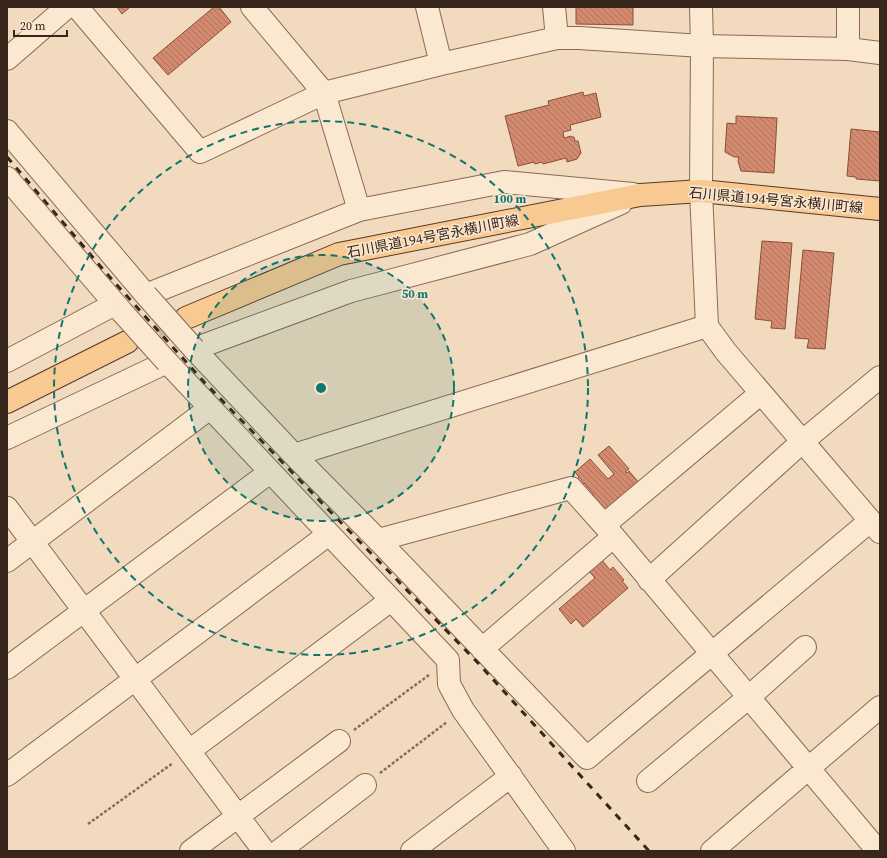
<svg xmlns="http://www.w3.org/2000/svg" width="887" height="858" font-family="'Source Serif 4','Noto Sans JP',serif">
  <defs>
    <pattern id="building-back-hatch" width="6" height="6" patternUnits="userSpaceOnUse"><rect width="6" height="6" fill="#d38a6f"/><path d="M-1 5l2 2M0 0l6 6M5-1l2 2" fill="none" stroke="#ac715a"/></pattern>
  </defs>
  <rect width="100%" height="100%" fill="#f1dabd"/>
  <path fill="url(#building-back-hatch)" stroke="#8b4e39" d="M117,7H130L122,14Z
    M214,7H219L231,22L168,75L153,58Z
    M576,7H633V25L576,24Z
    M583,92L584,96L596,93L601,117L570,125L571,130L563,132L564,138L571,136V137H574L575,141H578L581,153L577,159L567,162L566,158L543,164L542,162L535,164L534,162L518,166L505,116L549,105L548,101Z
    M736,116L777,118L774,173L741,171L738,161L739,157H734L725,152L727,123L736,124Z
    M880,128V181L856,179V177L847,176L851,129L880,132Z
    M762,241L792,243L785,329L771,328L772,321L755,319Z
    M803,250L834,253L825,349L807,348L809,339L795,338Z
    M609,446L629,469L625,472L627,473L629,471L640,484L605,510L593,496L594,495L584,483L582,485L577,479L579,477L575,472L590,459L608,479L614,474L598,455Z
    M602,560L610,570L613,567L624,580L622,581L628,588L583,627L576,619L571,624L559,609L595,578L589,571Z"/>
  <g fill="none" stroke-linecap="round" stroke-linejoin="round">
    <path stroke="#ccb69d" stroke-width="22" stroke-dasharray="22 11" stroke-linecap="butt" d="M127,342L186,318"/>
    <defs>
      <path id="minor" d="M77,7L200,152L324,93L441,64L557,38H579L702,46L848,49L880,53
        M252,7L324,93L359,210
        M427,7L441,64
        M554,7L557,38
        M701,7L702,46L701,191L707,326L726,352L880,532
        M848,7V49
        M7,59L67,7
        M7,131L146,295L359,210L504,182L633,194
        M7,178L122,312
        M621,203L530,244L351,291L194,349L294,455L378,540L571,488L604,525L878,851
        M7,361L115,304
        M7,438L167,362L448,660L449,684L463,710L564,851
        M294,455L707,326
        M7,508L264,851
        M604,525L761,393
        M378,540L587,758L870,521
        M7,561L210,408
        M649,580L803,441L880,377
        M482,649L613,537
        M7,668L270,472
        M189,751L391,600
        M7,775L329,534
        M648,781L749,697L805,647
        M191,851L339,741
        M279,851L365,785
        M412,851L511,776
        M712,851L880,707"/>
      <path id="major" d="M186,318L339,254L640,195L701,191L880,209
        M7,402L127,342"/>
    </defs>
    <use href="#minor" stroke="#8a6a55" stroke-width="24"/>
    <use href="#major" stroke="#57382a" stroke-width="24"/>
    <path stroke="#8a6a55" stroke-width="2.5" stroke-dasharray="3 2" stroke-linecap="butt" d="M354,730L429,675
      M380,773L447,722
      M88,824L173,763"/>
    <use href="#minor" stroke="#fbe8d0" stroke-width="22"/>
    <use href="#major" stroke="#f8c990" stroke-width="22"/>
    <path stroke="#38251b" stroke-width="3" stroke-dasharray="7 7" stroke-linecap="butt" d="M7,157L108,275L205,383L479,664L649,851"/>
    <defs>
      <path id="minor-bridge" d="M146,295L194,349
        M122,312L167,362"/>
    </defs>
    <use href="#minor-bridge" stroke="#8a6a55" stroke-width="24" stroke-linecap="butt"/>
    <use href="#minor-bridge" stroke="#fbe8d0" stroke-width="22"/>
  </g>
  <circle cx="321" cy="388" r="133" fill="#0f766e" fill-opacity=".12"/>
  <g fill="none" stroke="#0f766e" stroke-width="2" stroke-dasharray="7 5">
    <circle cx="321" cy="388" r="133"/>
    <circle cx="321" cy="388" r="267"/>
  </g>
  <g text-anchor="middle" stroke-width="3.5" stroke-linejoin="round" paint-order="stroke">
    <g font-size="14" fill="#38251b" stroke="#f8e5cd">
      <text transform="translate(776 200) rotate(5)" y="5">石川県道194号宮永横川町線</text>
      <text transform="translate(433 236) rotate(-11)" y="5">石川県道194号宮永横川町線</text>
    </g>
  </g>
  <circle cx="321" cy="388" r="6" fill="#0f766e" stroke="#f8e5cd" stroke-width="2"/>
  <g font-size="12" text-anchor="middle" font-weight="bold" fill="#0f766e" stroke="#f8e5cd" stroke-width="3.5" stroke-linejoin="round" paint-order="stroke">
    <text x="510" y="203">100 m</text>
    <text x="415" y="298">50 m</text>
  </g>
  <rect width="887" height="858" fill="none" stroke="#38251b" stroke-width="16"/>
  <path d="M14 30v6h53v-6" fill="none" stroke="#38251b" stroke-width="2"/>
  <text x="20" y="30" font-size="12" fill="#38251b" stroke="#f8e5cd" stroke-width="3" paint-order="stroke">20 m</text>
</svg>
